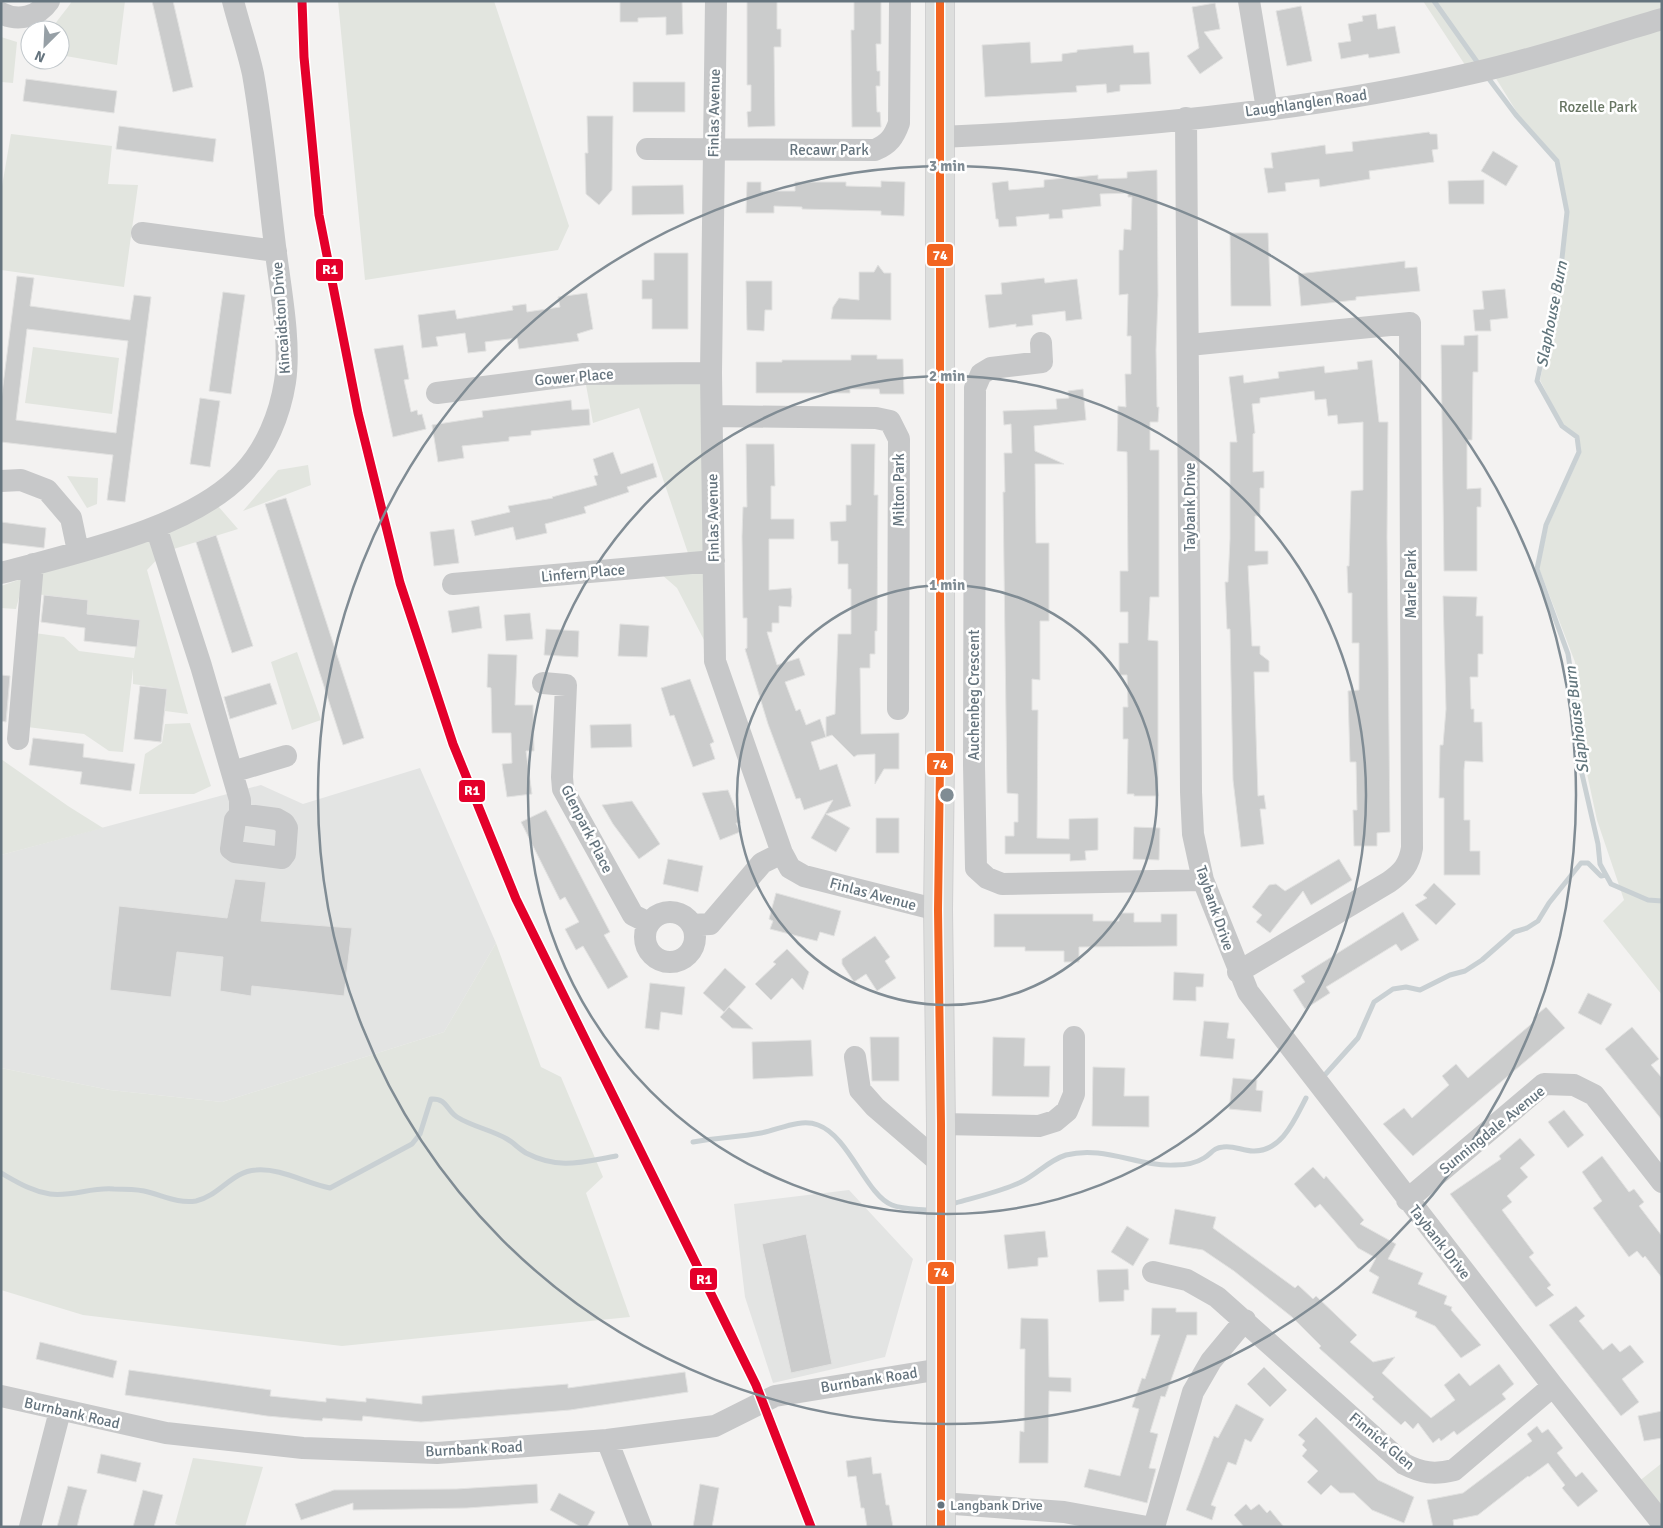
<svg xmlns="http://www.w3.org/2000/svg" width="1663" height="1528" font-family="Signika,sans-serif">
  <rect width="100%" height="100%" fill="#f3f2f1"/>
  <path fill="#e3e4e3" d="M420,768L496,943L444,1032L222,1102L110,1090L1,1068V855L261,785L303,804Z
    M849,1190L913,1259L885,1357L773,1383L745,1297L734,1204Z"/>
  <path fill="#e2e5df" d="M72,1H125L117,65L60,55V30H53C54,22 67,10 72,1Z
    M338,1H494L569,226L558,250L365,280Z
    M1423,1H1662V19L1471,74Z
    M1662,22V995L1603,921L1624,900L1597,820L1586,769L1575,662L1539,568L1548,526L1581,453L1579,436L1562,424L1540,380L1562,278L1569,212L1559,160L1518,114L1492,72Z
    M1,37L17,42L13,83L1,82Z
    M11,134L112,146L108,184L138,185L124,287L1,270V192Z
    M33,347L119,358L112,414L25,403Z
    M711,373L715,661L677,588L653,567L691,562L639,408L593,423L584,374Z
    M308,465L311,485L243,511L278,470Z
    M67,476L98,478L97,504L87,508Z
    M211,498L238,529L164,552L147,570L188,714L165,711L167,689L133,684V669L123,752L109,751L84,734L19,726L27,632L64,637L79,651L134,658L140,620L87,614L88,600L35,594L33,564Z
    M24,578L16,609L1,608V586Z
    M297,652L321,720L292,730L271,662Z
    M190,723L211,786L194,794H139L145,754L162,743L165,724Z
    M1,759L68,806L103,828L1,855Z
    M496,943L541,1067L561,1077L603,1177L586,1193L630,1317L342,1346L83,1315L1,1290V1068L110,1090L222,1102L444,1032Z
    M193,1458L263,1467L245,1527H184L175,1524Z
    M1662,1463V1523L1633,1486Z"/>
  <g fill="none" stroke-linecap="round" stroke-linejoin="round">
    <path stroke="#c9d0d3" stroke-width="5" d="M1434,1L1480,66
      M1486,75L1516,115L1557,161L1567,212L1560,277L1537,381L1562,426L1577,437L1579,452L1546,525L1537,569L1568,654L1577,714L1582,774L1598,844L1600,864L1611,884L1648,900L1662,901
      M1323,1077L1358,1038L1374,1002L1393,989L1406,987L1420,990L1450,975L1465,971L1482,960L1514,932L1527,928L1538,921L1549,903L1581,863H1588L1601,876L1606,875
      M693,1142C716,1138 739,1137 761,1133C778,1130 800,1118 818,1125C849,1136 866,1195 892,1205C902,1209 915,1209 926,1210
      M1,1173C17,1182 31,1191 50,1194C72,1197 91,1187 114,1189C124,1189 134,1189 144,1191C162,1195 178,1204 196,1201C219,1196 232,1171 256,1170C281,1168 305,1183 330,1188L412,1144L420,1134L431,1099C447,1098 446,1110 457,1117C473,1127 492,1130 507,1139C514,1143 519,1149 526,1153C559,1170 582,1162 616,1156
      M955,1203C976,1197 1000,1192 1021,1182C1036,1175 1049,1160 1066,1155C1104,1145 1138,1167 1175,1165C1185,1165 1196,1163 1204,1158C1212,1153 1213,1148 1223,1147C1233,1145 1243,1151 1253,1151C1282,1152 1295,1119 1306,1098"/>
  </g>
  <path fill="#cbcccc" stroke="#e2e2e1" fill-rule="evenodd" d="M152,1H173L193,87L173,92Z
    M620,1H682L683,34L666,35V17L638,18V22H620Z
    M747,1H777V29H781V47H774L775,126L748,127L747,112L751,111V85H747Z
    M854,1H881V44H876L877,71H880V86H876L877,112H880L881,127H852L851,30H854Z
    M1215,3L1220,29L1204,32L1223,58L1200,74L1187,56L1199,48L1192,7Z
    M1301,6L1312,61L1287,66L1276,11Z
    M1376,14L1378,29L1395,26L1400,53L1369,58L1368,54L1341,59L1338,43L1351,41L1348,24L1363,21L1362,16Z
    M1030,42L1031,63L1062,61V54L1077,52V50L1133,45L1134,53L1149,52L1151,84L1120,85V91L1107,93L1106,84L1076,86L1077,92L985,97L982,45Z
    M26,79L117,91L114,113L23,101Z
    M633,82H685V112H633Z
    M587,116H613L612,190L599,205L586,194L585,153H588Z
    M119,126L216,139L213,162L116,149Z
    M1429,132L1430,134H1437L1438,149L1432,150L1434,162L1369,171L1370,179L1339,184L1320,187L1319,179L1285,183L1286,191L1268,193L1264,168H1273L1271,153L1325,145L1326,154L1353,151L1352,142Z
    M1493,151L1518,166L1506,186L1481,171Z
    M1157,170L1158,295L1156,350L1157,407H1159L1158,422H1150V450H1159V597H1150L1148,640L1158,641V796H1134V794H1127L1128,739H1123V707H1128L1127,675H1119V643H1128V612H1120V571H1128L1127,452L1117,451L1118,406L1126,407L1125,374H1131V336H1127L1128,294L1119,295V250H1123L1124,229L1131,230L1132,197H1128V193L1100,194L1101,206L1062,210L1063,218L1049,219V214L1016,217L1017,226L999,227L998,219H996L992,183L1008,181L1009,190L1044,187V180L1098,175V179L1127,178V172Z
    M1484,180V204H1449L1448,181Z
    M881,181L905,182L904,216L881,215V211L802,209V207L774,206V213H746L747,182H761V191H795V182H846V186L881,187Z
    M683,185L684,214L632,215V186Z
    M1230,233H1268L1271,306H1231Z
    M654,253H688V329H652V299H642V280H654Z
    M1405,261V268L1417,267L1420,291L1356,297V300L1301,306L1298,274Z
    M878,265L884,273H891V320L831,319L833,307L839,298L859,300V272H874Z
    M17,276L34,278L30,306L130,320L134,295L151,297L125,502L107,500L113,455L1,442V401ZM27,329L128,341L116,433L16,420Z
    M1044,278L1045,283L1077,279L1082,319L1066,321L1065,311L1032,315L1033,325L1016,327V324L989,328L985,295L1002,294L1001,283Z
    M746,281H772V310H765L764,331L747,330Z
    M1505,289L1508,318L1490,320L1491,331H1475L1473,310L1484,309L1482,291Z
    M223,292L245,295L231,394L209,391Z
    M587,293L593,329L577,334L579,341L519,349L517,338L485,342L486,351L468,353L465,333L436,337L438,346L422,348L418,315L455,310L457,319L513,310L512,306L526,304L527,312L560,307L558,297Z
    M1478,335V372H1473L1472,440H1467V489L1481,488V507H1477V571H1444L1441,345H1464V336Z
    M403,345L409,379L404,380L411,412L417,410L418,415L422,414L426,429L393,437L374,349Z
    M851,355H877V359H903L904,394H880L879,389H850V393H756V362H782V360H851Z
    M1372,360L1379,422H1388L1387,537L1390,832L1377,833V846H1354L1353,810H1357L1356,762H1350L1348,691L1359,690V643H1352V593H1348L1347,566H1349L1351,491L1363,490V422L1338,424L1337,415L1328,416L1326,399L1315,400L1314,391L1260,398V403L1252,404L1255,433L1253,434V472L1264,471V488H1260V516H1255V551H1268V564L1248,566L1252,646H1260V654L1269,661V672H1254L1258,796L1264,795L1266,809H1260L1264,844L1241,847L1233,780L1230,629H1227L1225,582H1228L1230,539V442H1237L1229,377L1243,375L1244,383L1279,378L1278,372L1324,366L1325,373L1358,369L1357,362Z
    M1083,389L1086,420L1034,426L1035,451L1064,464H1035L1036,543H1049V621H1040V680L1032,679V710H1038L1037,838L1069,839V819L1098,818V850L1085,851L1086,860L1070,861V854H1005V836H1014V822H1018V794L1007,793L1003,492H1005L1004,453H1012L1011,424L1004,425L1003,411L1057,409L1056,399L1069,398L1068,391Z
    M200,398L220,401L210,467L190,464Z
    M571,400L572,410L589,409L590,425L531,431V435L509,437V441L462,446L464,458L438,462L432,425L483,417L482,411Z
    M746,444H774L775,486H771V519H794V539H769V590L791,588L792,597L791,607L779,606V623H772V632H767L777,665L799,658L805,675L785,682L796,711L800,709L806,725L820,719L826,737L811,742L820,770L837,764L851,806L826,814L850,828L836,852L811,838L833,800L804,810L800,798L796,799L768,724L745,649L747,648V618H743L742,536L743,507H747Z
    M851,444H875L874,495H878L877,631H875V654H870V668H860L861,734L899,733V769H884L875,784V754L857,755L854,757L832,735L826,737V717L835,714L838,634H851V589H848V564H838V541H831L830,522L846,521V505H851Z
    M613,452L621,474L653,463L657,477L627,487L629,492L584,507L586,513L545,524L547,533L516,540L513,527L475,536L471,521L510,512L508,506L553,498L552,497L597,485L594,476L598,475L593,459Z
    M286,498L364,738L343,745L265,504Z
    M1,522L46,528L44,548L1,543Z
    M454,529L459,563L434,566L430,532Z
    M216,535L253,646L232,653L196,542Z
    M44,595L88,600L87,614L140,620L137,647L84,641L85,628L41,622Z
    M1443,596L1477,597L1476,616H1483V654H1478V677H1470L1471,709H1474V722H1482L1483,762L1465,761L1464,770V820H1470V851H1480V875H1444V798H1439L1440,745H1443L1446,709Z
    M479,606L482,628L452,633L448,611Z
    M530,613L533,639L506,641L504,615Z
    M620,624L649,626L647,657L618,656Z
    M546,629L579,631L578,657L544,655Z
    M488,654L517,655L515,705H533L534,751H526L532,794L507,797L502,764L512,763L511,733H492L491,688L487,687Z
    M1,675L10,676L6,722L1,721Z
    M690,679L714,742L710,744L715,759L693,767L674,715L670,716L661,688Z
    M270,683L277,704L230,719L224,697Z
    M140,686L167,689L161,742L134,739Z
    M631,724L632,747L591,748L590,725Z
    M33,738L84,744L83,757L135,764L131,791L80,784L82,772L29,765Z
    M728,790L741,823H736L740,832L720,840L702,793Z
    M632,801L660,844L639,859L613,824L602,805Z
    M546,810L610,932L604,935L628,977L608,989L583,946L576,950L565,929L579,922L565,897L560,900L521,822Z
    M876,818H899V853H876Z
    M1134,827L1160,828L1159,860L1133,859Z
    M668,859L703,866L698,892L663,884Z
    M1339,859L1352,880L1311,905L1303,891L1270,933L1256,922L1262,915L1252,907L1269,885L1276,884L1285,891Z
    M235,879L266,882L261,921L352,928L344,996L252,986L251,996L220,991L223,957L177,952L171,997L110,990L119,906L227,918Z
    M1434,883L1456,904L1436,925L1415,905L1427,898L1423,895Z
    M776,893L841,911L834,936L820,932L817,941L770,929L773,921L769,919Z
    M1403,912L1419,940L1401,951L1396,944L1326,987L1330,993L1305,1009L1293,990L1305,982L1301,976Z
    M1119,913H1134V922H1161V914H1177V946L1079,947V962H1064V951H1025V947H994V914H1093V921H1119Z
    M875,936L890,957L885,961L896,978L877,991L866,974L854,982L842,964V959Z
    M787,949L809,972L803,990L792,978L771,1000L755,984L776,964L773,962Z
    M725,968L746,987L724,1012L703,993Z
    M1174,972L1204,974L1203,987H1196V1001L1173,1000Z
    M650,983L685,987L682,1015L661,1012L659,1030L645,1028Z
    M1588,993L1612,1004L1601,1025L1578,1013Z
    M729,1007L753,1029L732,1028L720,1017Z
    M1546,1007L1565,1028L1413,1156L1383,1124L1404,1108L1412,1118L1449,1085L1442,1076L1456,1064L1468,1078L1529,1026L1535,1020L1533,1018Z
    M1204,1021L1229,1023L1227,1038L1235,1039L1233,1059L1200,1056Z
    M1632,1027L1659,1059L1651,1065L1662,1078V1120L1605,1049Z
    M870,1037H899V1081H872Z
    M993,1037L1025,1038L1024,1066H1050L1049,1097L992,1096Z
    M811,1040L813,1076L753,1079L752,1042Z
    M1093,1067L1125,1068L1124,1096H1149V1127L1092,1126Z
    M1233,1078L1257,1080L1256,1090L1263,1091L1261,1112L1229,1109Z
    M1564,1110L1584,1135L1568,1148L1548,1122Z
    M1520,1138L1535,1155L1520,1168L1528,1177L1507,1196L1512,1202L1502,1210L1534,1253L1529,1257L1551,1285L1547,1288L1554,1295L1536,1307L1450,1194L1501,1159L1499,1156Z
    M1602,1156L1629,1192L1634,1189L1644,1202L1639,1206L1662,1236V1278L1645,1256L1643,1258L1637,1251L1629,1257L1593,1208L1602,1201L1582,1172Z
    M1313,1167L1324,1179L1326,1176L1364,1220L1360,1224L1396,1244L1388,1259L1423,1273L1418,1284L1447,1296L1444,1304L1452,1307L1451,1310L1481,1345L1461,1358L1435,1326L1415,1317L1417,1312L1372,1293L1379,1277L1369,1271L1376,1258L1358,1248L1320,1204L1315,1208L1294,1184Z
    M1175,1209L1216,1217L1213,1228L1295,1288L1298,1285L1313,1299L1316,1296L1357,1335L1350,1342L1373,1362L1395,1357L1382,1373L1431,1418L1455,1400L1444,1385L1459,1373L1470,1386L1499,1364L1514,1384L1502,1394L1506,1399L1457,1435L1454,1431L1441,1441L1439,1438L1433,1443L1418,1423L1413,1429L1405,1421L1401,1425L1372,1399L1374,1397L1319,1348L1321,1346L1292,1317L1234,1271L1203,1250L1169,1244Z
    M1127,1226L1149,1239L1133,1266L1111,1252Z
    M1045,1231L1048,1257L1038,1258V1266L1008,1269L1004,1235Z
    M806,1234L832,1364L791,1373L762,1244Z
    M1128,1269L1129,1290H1124V1301L1099,1302L1097,1270Z
    M1576,1306L1585,1316L1579,1321L1603,1350L1612,1343L1620,1352L1630,1345L1644,1362L1622,1379L1639,1402L1621,1416L1549,1325Z
    M1152,1308H1176V1312H1197V1335H1187L1165,1397L1161,1396L1150,1432L1158,1434L1149,1468L1156,1469L1147,1503L1084,1487L1089,1469L1120,1476L1139,1409L1132,1407L1142,1378L1145,1379L1160,1335H1151Z
    M1021,1318L1048,1319L1049,1377L1071,1378V1392L1049,1391L1048,1463H1019L1020,1431L1024,1432L1025,1349H1020Z
    M40,1342L117,1361L113,1378L36,1359Z
    M1264,1367L1287,1390L1270,1407L1247,1384Z
    M129,1370L271,1390L270,1396L326,1402V1398L366,1402V1398L422,1404V1396L568,1384V1388L685,1372L688,1392L570,1410L421,1422L363,1416L362,1421L323,1418L322,1421L267,1416L125,1395Z
    M1236,1404L1264,1419L1251,1442L1245,1439L1236,1465L1228,1462L1211,1505L1216,1507L1212,1520L1186,1510L1214,1436L1218,1438Z
    M1662,1411V1438L1644,1441L1638,1416Z
    M1316,1417L1378,1480L1414,1497L1404,1523L1372,1510L1354,1493H1340L1331,1485L1321,1495L1307,1482L1318,1471L1302,1456L1307,1450L1302,1445L1305,1441L1298,1435Z
    M1537,1426L1542,1433L1548,1429L1563,1448L1557,1453L1576,1477L1582,1472L1598,1491L1578,1507L1562,1488L1565,1485L1548,1463L1529,1477L1528,1476L1478,1515L1453,1520L1454,1527H1433L1427,1500L1463,1493L1532,1441L1527,1434Z
    M101,1454L141,1463L136,1482L97,1473Z
    M871,1457L873,1474L881,1473L886,1505H889L893,1527H867L864,1508H861L856,1476L848,1477L846,1461Z
    M537,1484L538,1503L467,1508L353,1510V1503L301,1520L295,1504L334,1490L456,1489Z
    M700,1484L719,1488L712,1527H693Z
    M68,1486L87,1490L82,1506L77,1527H57Z
    M143,1490L163,1495L154,1527H133Z
    M559,1493L595,1512L587,1527H581L550,1510Z
    M1246,1504L1251,1510L1259,1504L1267,1513L1270,1510L1284,1527H1244L1234,1515Z"/>
  <g fill="none" stroke-linecap="round" stroke-linejoin="round">
    <defs>
      <path id="major" d="M940,1V765L938,910L941,1124V1527"/>
    </defs>
    <use href="#major" stroke="#d0d0d1" stroke-width="30"/>
    <path stroke="#c7c8c9" stroke-width="22" d="M716,1L711,373L715,661L782,853L790,868L804,876L938,910
      M1249,1L1267,109
      M1,13C18,22 38,17 49,1
      M1186,118L1191,792L1193,834L1203,880L1248,992L1553,1386L1662,1523
      M941,137C1117,129 1301,113 1473,73C1537,59 1599,37 1662,19
      M647,149L875,150C889,144 894,137 899,123L900,1
      M142,233L276,251
      M1041,343L1042,362L991,368L981,374L975,388L974,765L976,868L987,878L1002,884L1203,880
      M1189,345L1410,323L1412,848C1409,865 1403,872 1389,882L1238,972
      M437,393L584,374L711,373
      M712,416L876,418L890,421L899,439L898,709
      M1,481L21,480L47,490L71,518L78,551
      M156,527L201,666L240,800V814L235,820L231,849L235,852L282,858L285,854L287,828L284,823L277,819L240,814
      M1,573C74,553 191,529 243,473C266,449 280,414 285,382C291,342 280,287 275,246C268,189 263,131 253,74C248,50 239,25 233,1
      M453,584L714,561
      M543,683L566,685L562,777L563,789L633,915L649,923
      M18,739L33,564
      M232,772L286,756
      M645 937a25 25 0 1 1 50 0a25 25 0 1 1-50 0Z
      M692,925L710,924L762,863L782,853
      M855,1057L860,1090L875,1107L940,1163
      M941,1124L1039,1126L1055,1121L1067,1111L1074,1094V1037
      M1407,1200L1544,1084L1574,1085L1594,1095L1662,1182
      M1153,1272L1187,1280L1217,1297L1404,1464C1422,1473 1434,1475 1454,1470L1553,1386
      M1,1396L166,1433L303,1448L437,1453L607,1440L715,1426L775,1396L941,1369
      M607,1440L641,1527
      M941,1503L1064,1512L1147,1527
      M30,1527L60,1411
      M1154,1527L1193,1392L1211,1361L1245,1320"/>
    <use href="#major" stroke="#dddedd" stroke-width="28"/>
    <defs>
      <path id="bus-1" d="M940,1V765L938,910L941,1124V1527"/>
    </defs>
    <use href="#bus-1" stroke="#fff" stroke-width="11"/>
    <use href="#bus-1" stroke="#f26522" stroke-width="8"/>
    <defs>
      <path id="rail-1" d="M302,1L304,57L319,215L358,413L400,583L453,744L516,899L756,1385L811,1527"/>
    </defs>
    <use href="#rail-1" stroke="#fff" stroke-width="12"/>
    <use href="#rail-1" stroke="#e4002b" stroke-width="9"/>
  </g>
  <g fill="none" stroke="#808c94" stroke-width="2.5">
    <circle cx="947" cy="795" r="210"/>
    <circle cx="947" cy="795" r="419"/>
    <circle cx="947" cy="795" r="629"/>
  </g>
  <circle fill="#65747e" stroke="#fff" stroke-width="2" cx="941" cy="1505" r="4.5"/>
  <g text-anchor="middle" stroke-width="5" stroke-linejoin="round" paint-order="stroke">
    <g font-size="14" fill="#65747e" stroke="#fff" text-anchor="start">
      <text x="950" y="1510">Langbank Drive</text>
    </g>
    <g font-size="15" fill="#65747e" stroke="#fff">
      <text transform="translate(1306 103) rotate(-8)" y="5">Laughlanglen Road</text>
      <text transform="translate(714 113) rotate(-89)" y="5">Finlas Avenue</text>
      <text x="829" y="155">Recawr Park</text>
      <text transform="translate(281 318) rotate(-94)" y="5">Kincaidston Drive</text>
      <text transform="translate(574 377) rotate(-5)" y="5">Gower Place</text>
      <text transform="translate(899 490) rotate(-90)" y="5">Milton Park</text>
      <text transform="translate(1190 507) rotate(-90)" y="5">Taybank Drive</text>
      <text transform="translate(713 518) rotate(-91)" y="5">Finlas Avenue</text>
      <text transform="translate(583 573) rotate(-5)" y="5">Linfern Place</text>
      <text transform="translate(1411 584) rotate(-90)" y="5">Marle Park</text>
      <text transform="translate(974 695) rotate(-90)" y="5">Auchenbeg Crescent</text>
      <text transform="translate(587 829) rotate(63)" y="5">Glenpark Place</text>
      <text transform="translate(873 894) rotate(15)" y="5">Finlas Avenue</text>
      <text transform="translate(1215 908) rotate(71)" y="5">Taybank Drive</text>
      <text transform="translate(1492 1130) rotate(-39)" y="5">Sunningdale Avenue</text>
      <text transform="translate(1440 1242) rotate(52)" y="5">Taybank Drive</text>
      <text transform="translate(869 1380) rotate(-9)" y="5">Burnbank Road</text>
      <text transform="translate(72 1413) rotate(13)" y="5">Burnbank Road</text>
      <text transform="translate(1382 1441) rotate(40)" y="5">Finnick Glen</text>
      <text transform="translate(474 1449) rotate(-3)" y="5">Burnbank Road</text>
    </g>
    <g font-size="15" fill="#687663" stroke="#fff">
      <text x="1598" y="112">Rozelle Park</text>
    </g>
    <g font-size="16" font-style="italic" fill="#61757c" stroke="#fff">
      <text transform="translate(1551 314) rotate(-79)" y="6">Slaphouse Burn</text>
      <text transform="translate(1576 720) rotate(-97)" y="6">Slaphouse Burn</text>
    </g>
  </g>
  <circle cx="947" cy="795" r="8" fill="#808c94" stroke="#fff" stroke-width="2.5"/>
  <g font-size="15" text-anchor="middle" font-weight="bold" fill="#808c94" stroke="#fff" stroke-width="5" stroke-linejoin="round" paint-order="stroke">
    <text x="947" y="171">3 min</text>
    <text x="947" y="381">2 min</text>
    <text x="947" y="590">1 min</text>
  </g>
  <g stroke="#fff" stroke-width="2">
    <rect x="926" y="243" width="28" height="24" rx="5" fill="#f26522"/>
    <rect x="315" y="258" width="29" height="24" rx="5" fill="#e4002b"/>
    <rect x="926" y="752" width="28" height="24" rx="5" fill="#f26522"/>
    <rect x="458" y="779" width="28" height="24" rx="5" fill="#e4002b"/>
    <rect x="927" y="1261" width="28" height="24" rx="5" fill="#f26522"/>
    <rect x="689" y="1267" width="29" height="24" rx="5" fill="#e4002b"/>
  </g>
  <g font-size="14" text-anchor="middle" font-weight="bold" fill="#fff">
    <text x="940" y="260">74</text>
    <text x="330" y="274">R1</text>
    <text x="940" y="769">74</text>
    <text x="472" y="795">R1</text>
    <text x="941" y="1277">74</text>
    <text x="704" y="1284">R1</text>
  </g>
  <rect width="1663" height="1528" fill="none" stroke="#65747e" stroke-width="5"/>
  <g transform="translate(45 45) rotate(204)"><circle r="24" fill="#ffffff" stroke="#c1c7cb"/>
  <path d="M0-4L9 19L0 12L-9 19Z" fill="#97a0a6"/>
  <text y="-8" font-size="14" font-weight="bold" text-anchor="middle" fill="#65747e">N</text>
  </g>
</svg>
